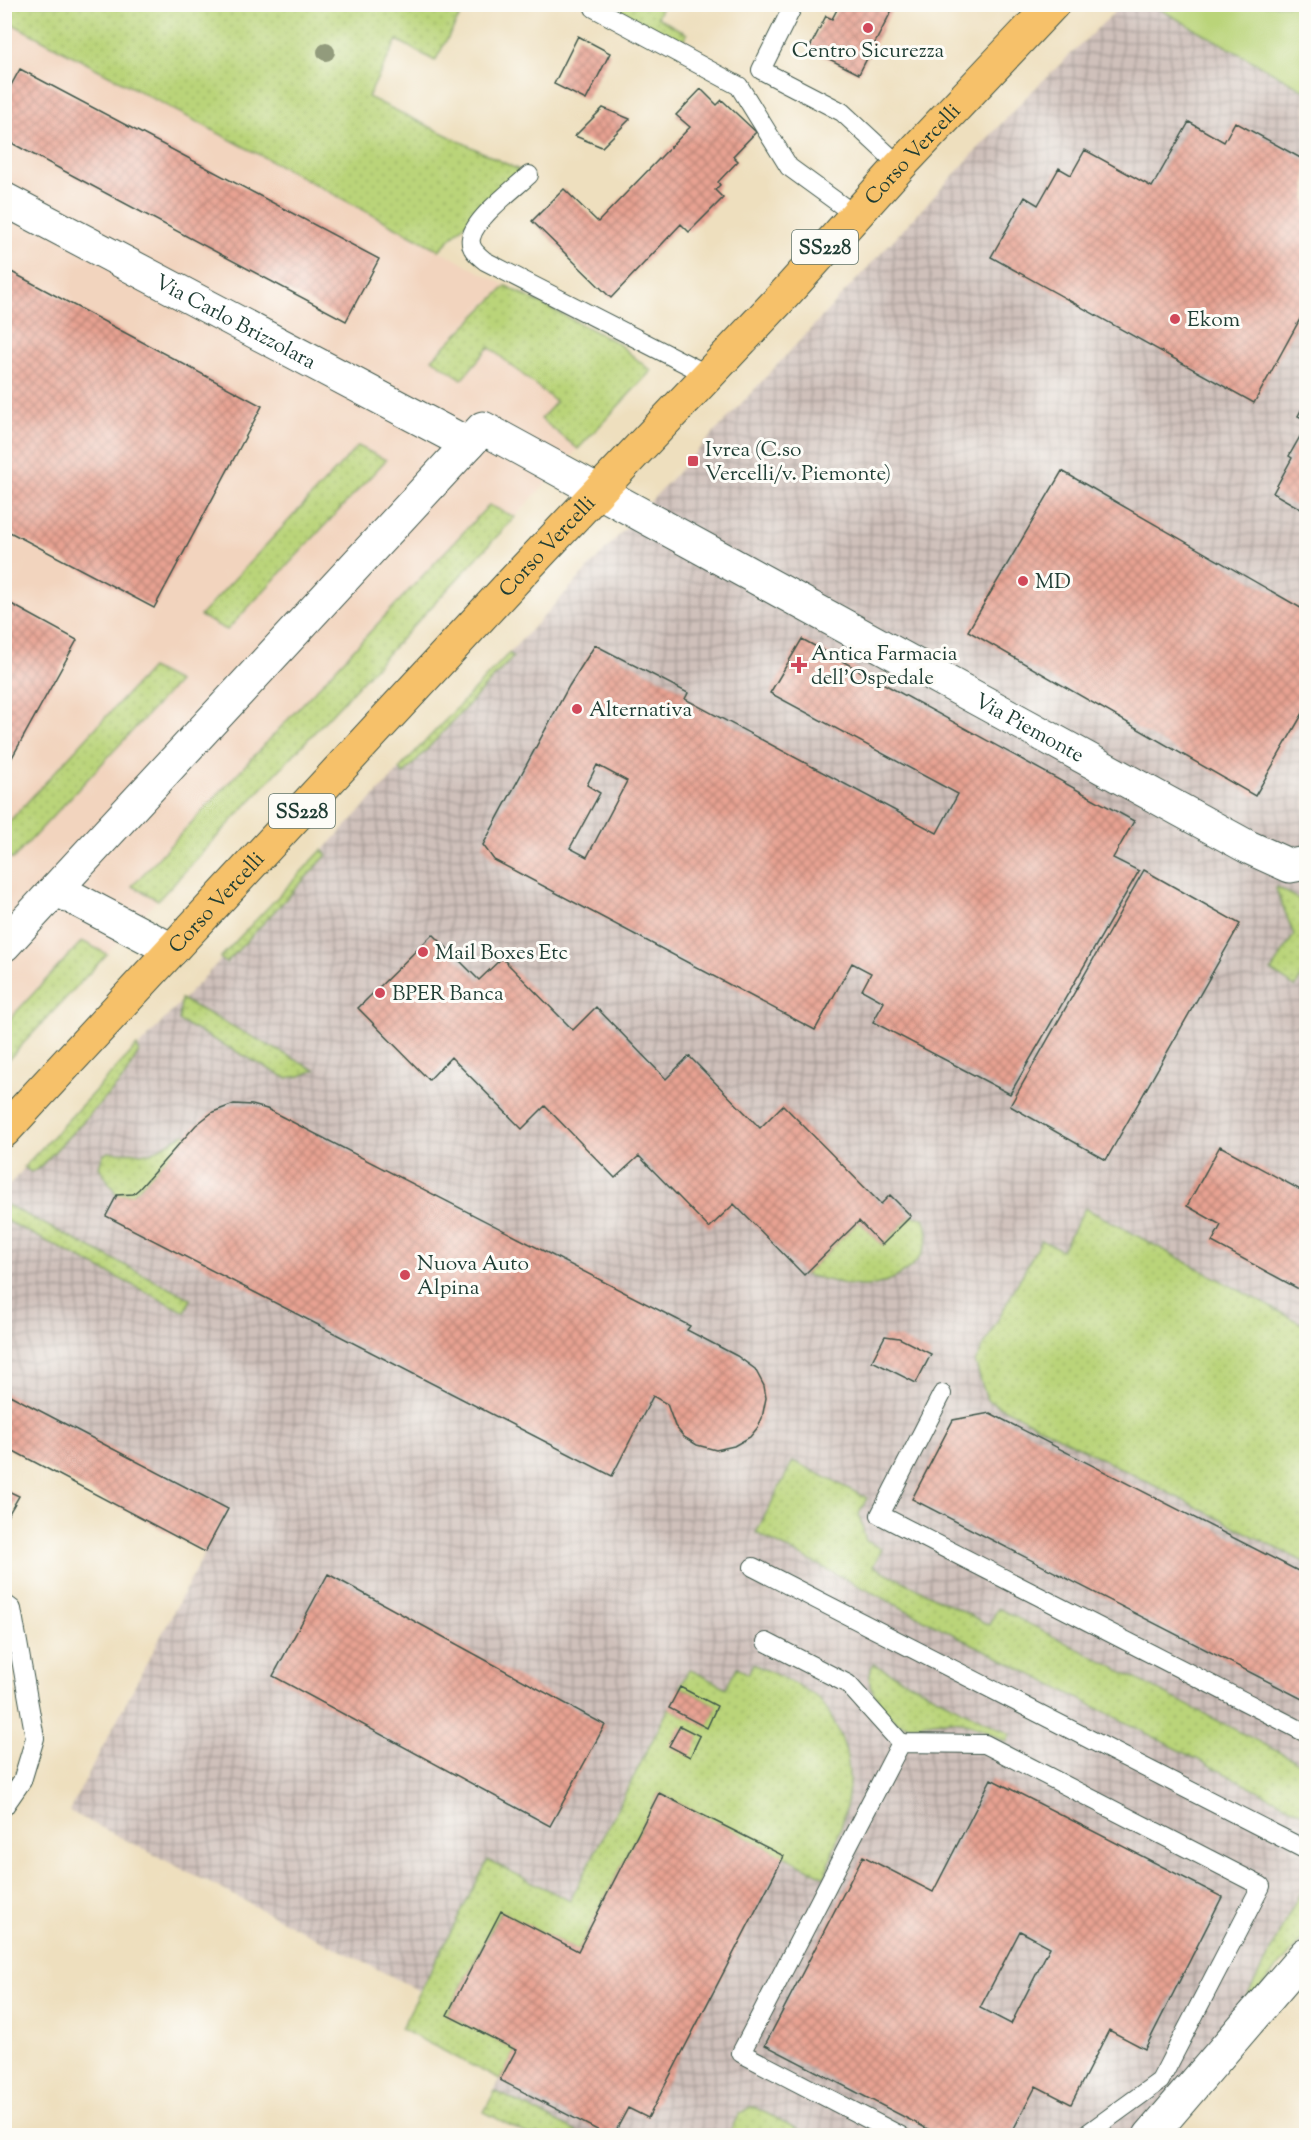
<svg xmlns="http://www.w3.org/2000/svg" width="1311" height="2140" font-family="'Sorts Mill Goudy',serif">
  <defs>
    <pattern id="industrial-grid" width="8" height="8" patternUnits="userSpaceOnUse" patternTransform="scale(1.5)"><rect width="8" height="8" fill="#cfc0ba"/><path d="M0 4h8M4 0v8" fill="none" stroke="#a79d98"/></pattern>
    <pattern id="grass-dots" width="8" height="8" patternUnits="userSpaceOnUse" patternTransform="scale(1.5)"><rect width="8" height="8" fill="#bad479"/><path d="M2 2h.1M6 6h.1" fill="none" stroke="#9fb769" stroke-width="1.8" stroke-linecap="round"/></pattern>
    <pattern id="building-cross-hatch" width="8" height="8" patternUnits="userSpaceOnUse" patternTransform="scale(1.5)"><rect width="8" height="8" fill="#e8a292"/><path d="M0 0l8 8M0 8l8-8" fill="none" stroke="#bb8578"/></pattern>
  </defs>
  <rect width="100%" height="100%" fill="#fdfcf7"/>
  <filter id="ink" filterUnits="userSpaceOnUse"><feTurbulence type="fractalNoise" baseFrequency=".0167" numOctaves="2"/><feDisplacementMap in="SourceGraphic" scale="12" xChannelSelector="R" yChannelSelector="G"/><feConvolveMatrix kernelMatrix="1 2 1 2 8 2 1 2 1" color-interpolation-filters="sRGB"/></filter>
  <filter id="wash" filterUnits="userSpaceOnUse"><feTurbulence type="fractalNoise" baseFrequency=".008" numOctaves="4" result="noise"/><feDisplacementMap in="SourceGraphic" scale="24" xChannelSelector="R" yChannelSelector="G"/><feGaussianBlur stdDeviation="1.35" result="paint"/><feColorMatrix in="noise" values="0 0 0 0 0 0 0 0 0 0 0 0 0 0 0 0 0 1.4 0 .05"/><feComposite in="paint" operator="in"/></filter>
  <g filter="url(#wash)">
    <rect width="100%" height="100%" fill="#eedfbe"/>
    <path fill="#f2d4be" d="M5,20L506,286L616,342L651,371L5,1063Z"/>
    <path fill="url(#industrial-grid)" d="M1123,4L1152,5L1306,91V1935L1133,2135L529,2136L484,2112L500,2080L401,2029L420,1991L69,1811L205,1552L5,1446V1189L557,602L1027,96Z"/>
    <path fill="url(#grass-dots)" stroke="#6c8856" stroke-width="1.5" d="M4,5H466L435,61L397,40L368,97L519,170L439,250L5,20Z
      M597,5H663L657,17L687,34L679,48Z
      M506,286L616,342L651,371L578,449L541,419L556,402L489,347L462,379L432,359Z
      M358,446L386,460L227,630L200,616Z
      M489,505L515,517L158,900L132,886Z
      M509,653L513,657L404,774L399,769Z
      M151,668L178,682L13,859L5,855V826Z
      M322,850L327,855L226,963L220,958Z
      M1277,887L1306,903V970L1295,987L1271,971L1294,935L1276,889Z
      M82,941L107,954L5,1063V1024Z
      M181,999L315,1070L301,1076L286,1078L179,1021Z
      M137,1046L139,1052L123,1079L38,1169L31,1172L24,1167Z
      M184,1134L189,1135L133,1194L117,1195L99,1167L103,1155L108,1152L151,1153Z
      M5,1204L191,1299L185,1312L5,1220Z
      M1085,1208L1306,1326V1563L987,1400L975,1362L1041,1240L1062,1250Z
      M911,1216L924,1218C941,1254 896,1286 863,1286C844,1286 823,1278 804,1275L859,1221L882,1245Z
      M793,1461L867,1498L859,1514L866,1541L882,1549L873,1566L989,1625L998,1608L1306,1766V1815L756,1533Z
      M753,1664C772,1673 799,1684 815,1696C824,1702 831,1716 836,1726C864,1780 841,1823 825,1877L659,1793L578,1951L500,1911L447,2015L516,2050L500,2080L401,2029L488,1860L570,1901L669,1708L707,1727L717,1706L680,1687L689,1669L726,1688L737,1667L748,1674Z
      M873,1664L1010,1734L1007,1742C991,1734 973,1723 955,1721C918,1717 904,1743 877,1699C869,1686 867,1678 873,1664Z
      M1304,1885L1306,1886V1935L1238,2014Z
      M495,2091L583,2135H529L484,2112Z
      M750,2107H754L810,2135H728L739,2114Z"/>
    <path fill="#bad479" stroke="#6c8856" stroke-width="1.5" d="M1152,5H1306V91Z"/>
    <g id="blocks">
      <path fill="url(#building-cross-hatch)" fill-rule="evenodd" d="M840,4H895L859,74L809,49L826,16L832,19Z
        M578,36L610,53L586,100L554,84Z
        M20,69L379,259L346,321L4,139V98Z
        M701,89L717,105L722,100L756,132L733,156L738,161L718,182L720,185L715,190L723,198L689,232L681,224L611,298L532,221L564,189L598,222L690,127L676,115Z
        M603,108L630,119L602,147L575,136Z
        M1189,122L1224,142L1235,122L1306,161V308L1254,403L991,257L1025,197L1038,205L1059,168L1071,175L1085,150L1152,187Z
        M4,268L262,406L154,608L4,529Z
        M1306,401V420L1298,416Z
        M1306,426V512L1273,493L1292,458L1289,456Z
        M1062,471L1306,611V708L1255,796L968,631Z
        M4,600L77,640L4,772Z
        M802,639L1134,821L1113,858L1139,871L1010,1094L873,1022L884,1002L862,990L871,973L852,963L815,1030L494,860L483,845L569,686L595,645L688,693L685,699L937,833L958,794L770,693ZM597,765L627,781L587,857L570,848L600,793L587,785Z
        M1144,870L1240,924L1106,1160L1010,1106Z
        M433,934L479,980L502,958L573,1030L596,1007L666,1079L689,1056L760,1128L783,1105L881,1204L890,1195L911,1216L882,1245L859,1221L804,1275L734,1204L709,1228L639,1156L615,1178L545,1106L522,1129L451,1057L429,1080L358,1008Z
        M234,1104L252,1105L267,1109L690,1326L687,1330L737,1356L755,1369L764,1386L766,1398L762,1418L758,1427L750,1437L734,1446L716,1450L697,1445L684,1437L675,1426L667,1404L653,1396L612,1476L106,1216L117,1195L133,1194L139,1189L196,1125L213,1112Z
        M1220,1146L1306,1193V1293L1212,1242L1221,1225L1187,1206Z
        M885,1336L899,1338L931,1354L916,1383L872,1361Z
        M4,1392L228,1509L205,1552L4,1446Z
        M990,1413L1306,1575V1701L912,1499L953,1420Z
        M4,1489L19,1496L4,1522Z
        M328,1574L605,1725L550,1826L273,1676Z
        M680,1687L717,1706L707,1728L669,1708Z
        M680,1726L700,1736L690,1757L669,1746Z
        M991,1779L1222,1897L1145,2049L1109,2030L1071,2104L1036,2086L1010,2136H941L765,2045L863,1856L933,1892ZM1020,1931L1050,1947L1011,2024L980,2008Z
        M659,1793L784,1856L648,2118L628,2108L613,2136H609L500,2080L516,2050L447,2015L501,1911L578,1951Z"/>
    </g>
  </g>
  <g filter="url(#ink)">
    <use href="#blocks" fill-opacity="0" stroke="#3e5549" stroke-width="1.5"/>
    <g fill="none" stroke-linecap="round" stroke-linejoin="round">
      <defs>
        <path id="service" d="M794,4L761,70L842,112L900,166
          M594,8L739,86L789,167L855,215
          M529,175C514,189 475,218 471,238C469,249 478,255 485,261L708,375
          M942,1394L880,1515L1306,1733
          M753,1567L1306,1850
          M4,1603L12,1609L35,1738L22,1781L4,1807
          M766,1642L848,1684L901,1743
          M901,2136L741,2053L901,1743L985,1744L1261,1886L1160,2081L1084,2136"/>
        <g id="minor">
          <path id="s1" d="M4,199L468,444"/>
          <path d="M56,889L172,950"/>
          <path id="s2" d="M4,945L483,428L1248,847L1290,866L1306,863"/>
          <path d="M1150,2136L1306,1954"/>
        </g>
        <g id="primary">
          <path id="s3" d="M4,1131L522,572L783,296L900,166L1053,4"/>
        </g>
      </defs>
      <use href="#service" stroke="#3e5549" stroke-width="20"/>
      <use href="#minor" stroke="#3e5549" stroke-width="35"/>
      <use href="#primary" stroke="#3e5549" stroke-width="35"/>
      <use href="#service" stroke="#fff" stroke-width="18"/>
      <use href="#minor" stroke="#fff" stroke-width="33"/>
      <use href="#primary" stroke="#f6c16b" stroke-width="33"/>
    </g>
    <circle fill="#929b7b" cx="326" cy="52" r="9"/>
  </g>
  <g fill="#d1495b" stroke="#fdfcf7" stroke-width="2">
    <circle cx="868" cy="28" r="6"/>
    <circle cx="1175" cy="319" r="6"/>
    <rect x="687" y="455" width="12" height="12" rx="3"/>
    <circle cx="1023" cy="581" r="6"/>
    <path d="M796 656h6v6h6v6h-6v6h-6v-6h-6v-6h6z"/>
    <circle cx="577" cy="709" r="6"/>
    <circle cx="423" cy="952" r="6"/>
    <circle cx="380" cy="993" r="6"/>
    <circle cx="405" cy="1275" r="6"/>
  </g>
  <g text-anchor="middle" stroke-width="6" stroke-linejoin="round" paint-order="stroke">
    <g fill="#fdfcf7" stroke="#62766e" stroke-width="1.5">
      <rect x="792" y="230" width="66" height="34" rx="4.5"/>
      <rect x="269" y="794" width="66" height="34" rx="4.5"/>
    </g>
    <g font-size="20" font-weight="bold" fill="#1f3d34">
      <text x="825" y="254">SS228</text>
      <text x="302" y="818">SS228</text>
    </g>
    <g font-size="21" fill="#1f3d34" stroke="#fdfcf7" text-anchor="start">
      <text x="868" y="57" text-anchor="middle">Centro Sicurezza</text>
      <text x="1187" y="326">Ekom</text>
      <text x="705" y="456">Ivrea (C.so<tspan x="705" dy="24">Vercelli/v. Piemonte)</tspan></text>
      <text x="1035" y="588">MD</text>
      <text x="811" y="660">Antica Farmacia<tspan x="811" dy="24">dell'Ospedale</tspan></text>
      <text x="589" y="716">Alternativa</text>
      <text x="435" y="959">Mail Boxes Etc</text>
      <text x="392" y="1000">BPER Banca</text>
      <text x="417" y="1270">Nuova Auto<tspan x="417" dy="24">Alpina</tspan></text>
    </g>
    <g font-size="21" fill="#1f3d34" stroke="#fdfcf7">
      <text dy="7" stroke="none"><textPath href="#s3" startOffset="1334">Corso Vercelli</textPath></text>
      <text dy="7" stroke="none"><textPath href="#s1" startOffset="262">Via Carlo Brizzolara</textPath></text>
      <text dy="7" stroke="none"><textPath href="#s3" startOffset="798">Corso Vercelli</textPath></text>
      <text dy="7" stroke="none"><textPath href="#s2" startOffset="1328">Via Piemonte</textPath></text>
      <text dy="7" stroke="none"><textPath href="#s3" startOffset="312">Corso Vercelli</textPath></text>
    </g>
  </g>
  <rect width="1311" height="2140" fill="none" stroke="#fdfcf7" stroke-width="24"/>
</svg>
